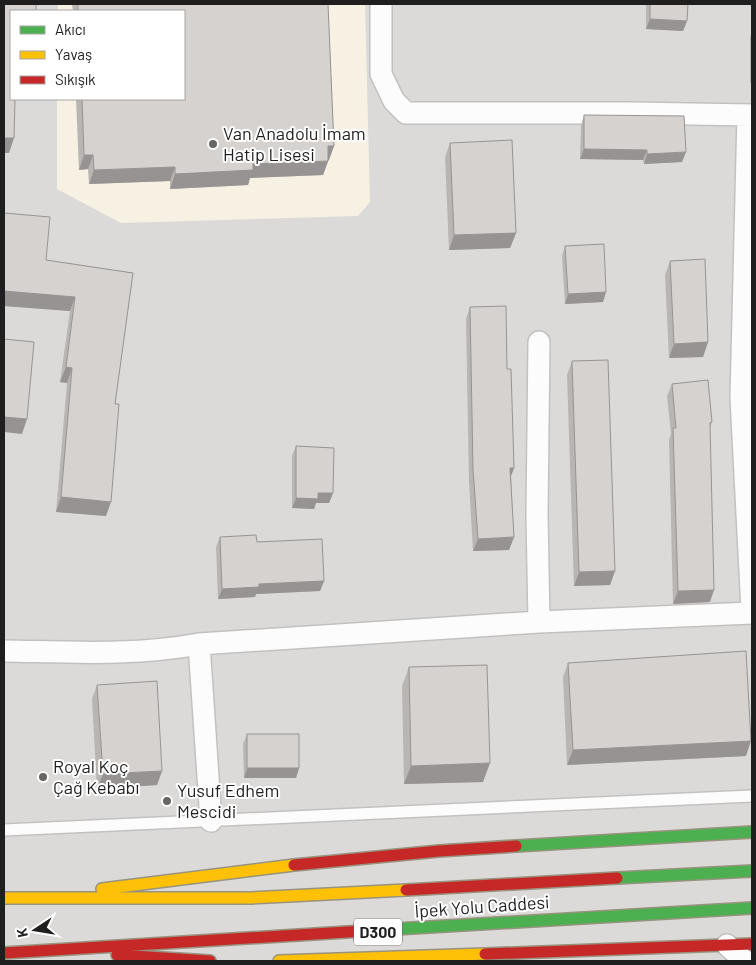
<svg xmlns="http://www.w3.org/2000/svg" width="756" height="965" font-family="Barlow,sans-serif">
  <rect width="100%" height="100%" fill="#edeae8"/>
  <path fill="#dcdad9" fill-rule="evenodd" d="M4,4H752V961H4ZM11,11H184V99H11Z"/>
  <path fill="#f7f1e3" d="M58,4H365L370,202L358,216L121,223L57,189V99H184V11H58Z"/>
  <g fill="none" stroke-linecap="round" stroke-linejoin="round">
    <defs>
      <path id="lane" d="M4,830L752,796"/>
      <path id="street" d="M381,4V74L394,101L406,113H630L752,115
        M748,115L741,398L752,610
        M539,342L537,515L539,622
        M199,644L211,821
        M4,651C69,652 135,656 199,644L539,622L752,613
        M727,945L745,961"/>
      <path id="fast" d="M516,846L752,832
        M617,878L752,871
        M379,930L752,908"/>
      <path id="slow" d="M102,889L294,865
        M4,898H251L406,890
        M279,961L485,954"/>
      <path id="jam" d="M294,865L439,851L516,846
        M406,890L617,878
        M4,953L379,930
        M485,954L752,944
        M117,955L210,961"/>
    </defs>
    <use href="#lane" stroke="#c3c1c0" stroke-width="14"/>
    <use href="#street" stroke="#c3c1c0" stroke-width="24"/>
    <use href="#fast" stroke="#98937e" stroke-width="14"/>
    <use href="#slow" stroke="#98937e" stroke-width="14"/>
    <use href="#jam" stroke="#98937e" stroke-width="14"/>
    <use href="#lane" stroke="#fcfcfc" stroke-width="11"/>
    <use href="#street" stroke="#fcfcfc" stroke-width="21"/>
    <use href="#fast" stroke="#4caf50" stroke-width="11"/>
    <use href="#slow" stroke="#ffc107" stroke-width="11"/>
    <use href="#jam" stroke="#c62828" stroke-width="11"/>
  </g>
  <path fill="#b8b5b3" d="M72,4H328L334,146L323,175L250,178L248,185L170,189V181L89,184L88,169L79,170L76,99H184V11H73Z
    M646,4H688L687,21L683,31L646,29Z
    M752,32V83H750V37Z
    M584,115L682,162L644,164L643,160L580,159L581,126Z
    M450,143L516,233L510,248L449,250L445,157Z
    M4,213L46,260L133,273L115,404L106,516L56,512L67,383L60,382L70,311L4,306Z
    M565,246L606,292L603,302L565,304L562,256Z
    M670,261L708,342L703,357L669,358L665,275Z
    M470,307L507,369L514,468L511,476L514,537L509,550L473,551L469,482L466,319Z
    M572,361L615,571L610,585L574,586L567,375Z
    M672,384L712,422L710,427V602L673,604L669,440L671,434L667,396Z
    M296,446L333,493L329,503H316L314,509L292,508V456Z
    M220,537L257,542L324,581L320,591L256,594L255,597L218,599L216,547Z
    M568,663L746,756L567,765L563,677Z
    M409,667L483,782L404,784L402,686Z
    M97,685L162,771L157,785L97,789L92,699Z
    M247,734L299,768L296,778H244L243,744Z"/>
  <path fill="#969392" d="M650,19L687,21L683,31L646,29Z
    M4,138H14L9,153H4Z
    M328,146H334L329,160L322,161Z
    M584,149L647,150L643,160L580,159Z
    M686,152L682,162L644,164L647,154Z
    M84,155H93L88,169L79,170Z
    M328,161L323,175L250,178L248,185L170,189L175,174L253,164Z
    M175,167L170,181L89,184L94,170Z
    M516,233L510,248L449,250L454,235Z
    M4,291L75,297L70,311L4,306Z
    M606,292L603,302L565,304L568,294Z
    M708,342L703,357L669,358L674,344Z
    M66,367L72,368L67,383L60,382Z
    M4,417L27,419L22,434L4,432Z
    M510,468H514L509,481Z
    M318,493H333L329,503H316L314,509L292,508L296,498Z
    M61,497L111,502L106,516L56,512Z
    M514,537L509,550L473,551L478,539Z
    M615,571L610,585L574,586L579,572Z
    M324,581L320,591L256,594L255,597L218,599L222,589L259,584Z
    M714,590L710,602L673,604L678,591Z
    M751,741L746,756L567,765L573,750Z
    M490,763L483,782L404,784L411,766Z
    M247,768H299L296,778H244Z
    M162,771L157,785L97,789L103,774Z"/>
  <path fill="#d6d2d0" stroke="#969392" d="M4,4H36V11H11V99H15L14,138H4Z
    M78,4H328L334,146H328V161L253,164V170L175,174V167L94,170L93,155H84L82,99H184V11H78Z
    M650,4H688L687,21L650,19Z
    M584,115L684,116L686,152L647,154V150L584,149Z
    M512,140L516,233L454,235L450,143Z
    M4,213L50,217L46,260L133,273L115,404H119L111,502L61,497L72,368L66,367L75,297L4,291Z
    M604,244L606,292L568,294L565,246Z
    M705,259L708,342L674,344L670,261Z
    M506,306L507,369H511L514,468H510L514,537L478,539L473,469L470,307Z
    M4,339L34,342L27,419L4,417Z
    M608,360L615,571L579,572L572,361Z
    M708,380L712,422L710,423L714,590L678,591L673,428H676L672,384Z
    M296,446L334,448L333,493H318V499L296,498Z
    M256,535L257,542L322,539L324,581L259,584V587L222,589L220,537Z
    M746,651L751,741L573,750L568,663Z
    M487,665L490,763L411,766L409,667Z
    M157,681L162,771L103,774L97,685Z
    M247,734H299V768H247Z"/>
  <g fill="#676665" stroke="#fff" stroke-width="2">
    <circle cx="213" cy="144" r="5"/>
    <circle cx="43" cy="777" r="5"/>
    <circle cx="167" cy="801" r="5"/>
  </g>
  <g text-anchor="middle" stroke-width="4" stroke-linejoin="round" paint-order="stroke">
    <rect fill="#fff" stroke="#626262" stroke-width="1" x="354" y="918.5" width="48" height="27" rx="4"/>
    <g font-size="16" font-weight="bold" fill="#1f1f1f">
      <text x="378" y="938">D300</text>
    </g>
    <g font-size="18" fill="#1f1f1f" stroke="#fff" text-anchor="start">
      <text x="223" y="140">Van Anadolu İmam<tspan x="223" dy="21">Hatip Lisesi</tspan></text>
      <text x="53" y="773">Royal Koç<tspan x="53" dy="21">Çağ Kebabı</tspan></text>
      <text x="177" y="797">Yusuf Edhem<tspan x="177" dy="21">Mescidi</tspan></text>
    </g>
    <g font-size="18" fill="#1f1f1f" stroke="#fff">
      <text transform="translate(482 907) rotate(-4)" y="6">İpek Yolu Caddesi</text>
    </g>
  </g>
  <rect width="756" height="965" fill="none" stroke="#1f1f1f" stroke-width="10"/>
  <rect x="10" y="10" width="175" height="90" fill="#ffffff" stroke="#a5a5a5"/>
  <rect x="20" y="26" width="25" height="8" fill="#4caf50" stroke="#a5a5a5"/>
  <text x="55" y="35" font-size="15" fill="#1f1f1f">Akıcı</text>
  <rect x="20" y="51" width="25" height="8" fill="#ffc107" stroke="#a5a5a5"/>
  <text x="55" y="60" font-size="15" fill="#1f1f1f">Yavaş</text>
  <rect x="20" y="76" width="25" height="8" fill="#c62828" stroke="#a5a5a5"/>
  <text x="55" y="85" font-size="15" fill="#1f1f1f">Sıkışık</text>
  <g transform="translate(35 930) rotate(258)" stroke="#ffffff" stroke-width="4" paint-order="stroke">
  <path d="M0-4L9 19L0 12L-9 19Z" fill="#1f1f1f"/>
  <text y="-8" font-size="14" font-weight="bold" text-anchor="middle" fill="#1f1f1f">K</text>
  </g>
</svg>
